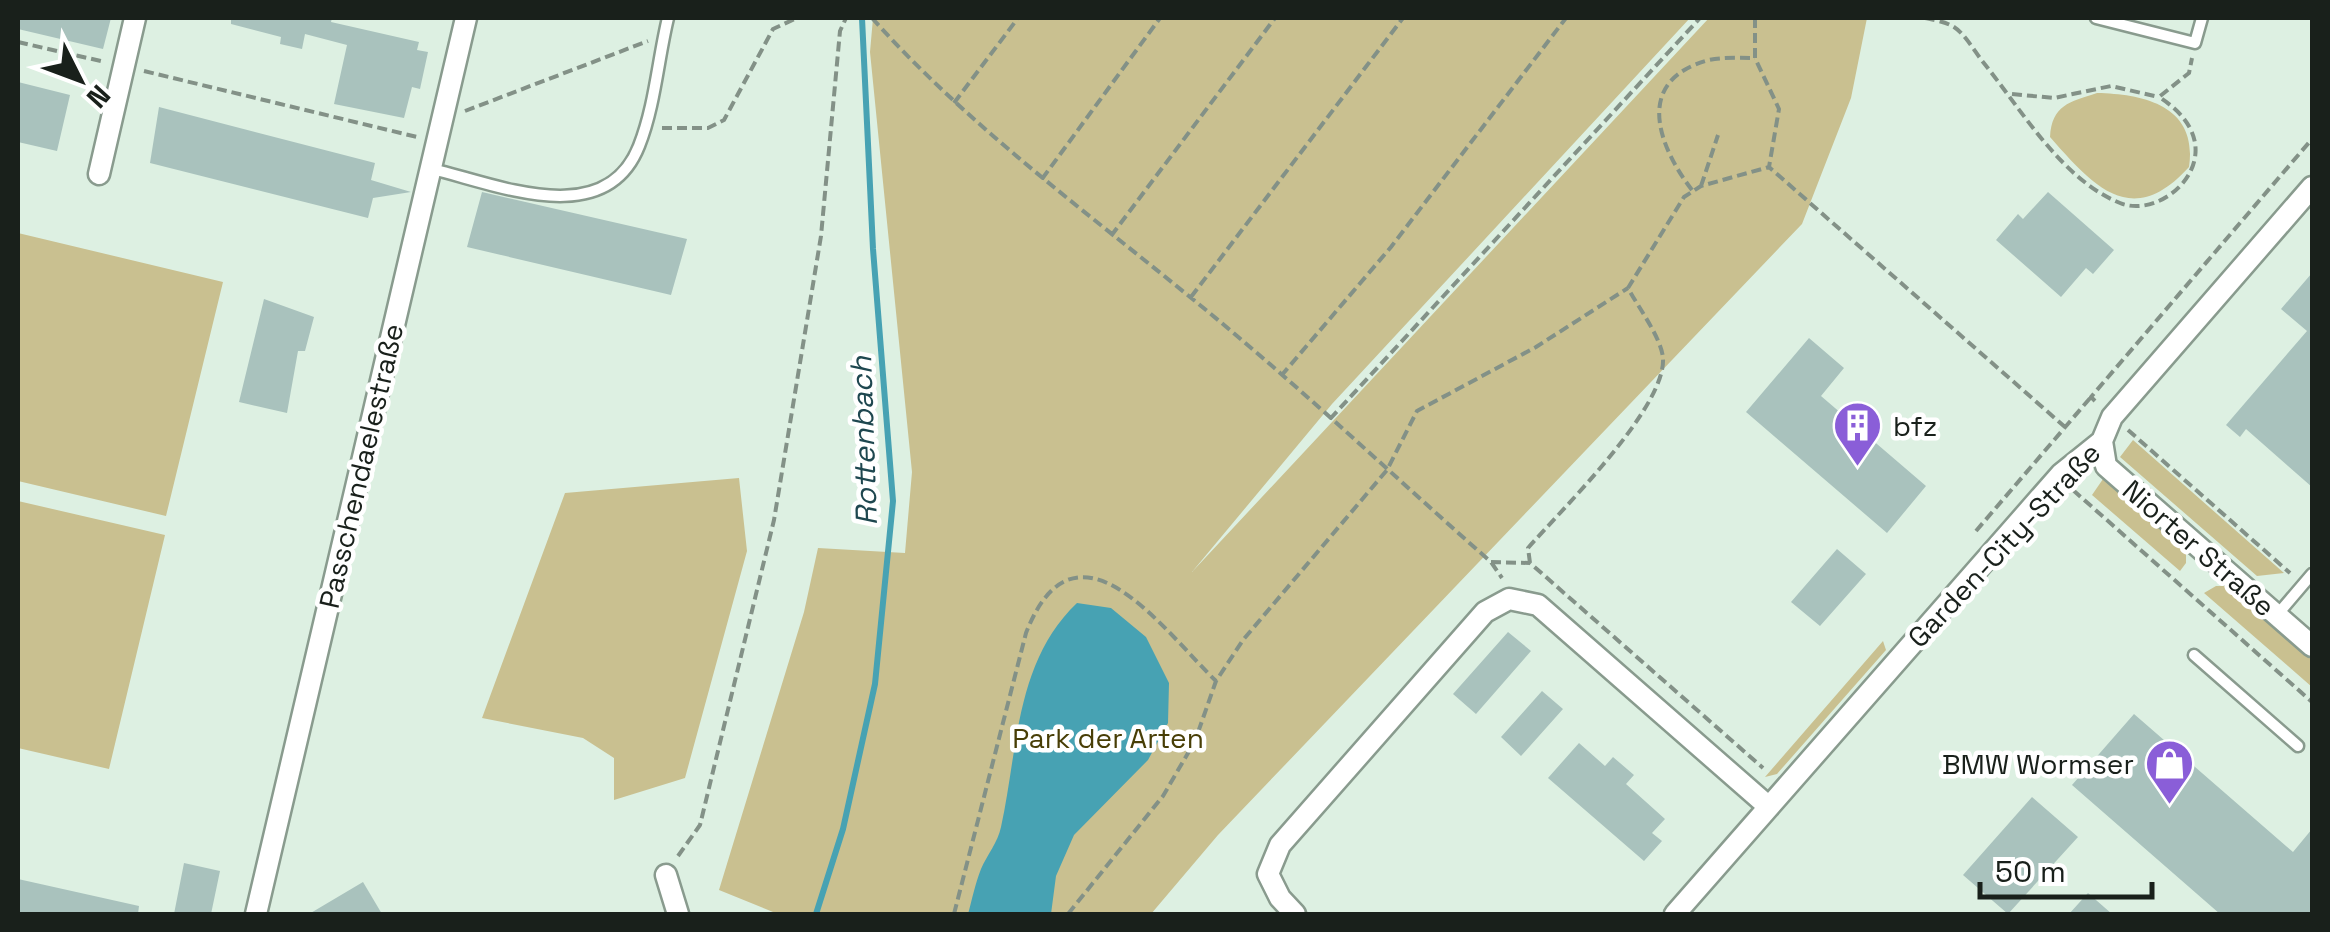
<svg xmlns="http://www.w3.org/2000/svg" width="2330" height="932" font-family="'Space Grotesk',sans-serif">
  <rect width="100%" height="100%" fill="#ddf0e2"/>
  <path fill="#c9c090" d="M873,18H1690L1332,404L1192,572L1709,18H1867L1851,98L1802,224L1218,835L1151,914H778L719,890L804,612L818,548L905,553L912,472L870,52Z
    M2097,93C2146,94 2198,107 2189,167C2132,230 2094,187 2050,137C2052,105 2069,102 2097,93Z
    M18,233L223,282L166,516L18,481Z
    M2133,440L2284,573L2257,576L2120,457Z
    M739,478L747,551L685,778L614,800V758L583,738L482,718L565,493Z
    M2103,479L2186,549V563L2180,571L2092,495Z
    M18,501L165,535L109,769L18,748Z
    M2216,586H2229L2312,660V687L2204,593Z
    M1883,641L1886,650L1777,774L1765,777Z"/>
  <path fill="#47a2b3" d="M1077,603L1111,608L1146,637L1169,683L1168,723L1148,760L1074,835L1056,876L1051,914H968C972,900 975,884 981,869C987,855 998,842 1001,827C1018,750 1015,662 1077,603Z"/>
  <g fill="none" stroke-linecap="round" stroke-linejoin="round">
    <path stroke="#47a2b3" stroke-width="6" d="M816,914L843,829L875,684L893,501L873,249L862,18"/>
  </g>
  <path fill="#a9c2bd" d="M18,18H111L103,49L18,29Z
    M231,18H332L331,22L419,42L417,50L428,52L420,89L412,87L404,118L334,104L347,45L305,34L302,49L280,44L281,37L231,24Z
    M18,82L70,95L57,151L18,142Z
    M159,107L375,163L371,180L411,192L373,198L368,218L150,163Z
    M482,192L687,239L671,295L467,247Z
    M2048,192L2114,250L2093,274L2086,268L2061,297L1996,240L2018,214L2023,219Z
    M2312,273V487L2246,429L2240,437L2226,425L2307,331L2281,309Z
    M264,299L314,317L305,351H298L287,413L239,402Z
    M1809,338L1844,368L1821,396L1926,486L1887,533L1746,412Z
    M1837,549L1866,574L1820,626L1791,602Z
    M1508,632L1531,651L1476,714L1453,694Z
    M1542,691L1563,709L1521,756L1501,737Z
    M2134,714L2293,852L2312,829V914H2220L2072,785Z
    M1579,743L1605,766L1613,757L1634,775L1626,784L1665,819L1652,833L1662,841L1644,861L1548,778Z
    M2032,797L2078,837L2008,914L1963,875Z
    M184,863L220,871L211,914H174Z
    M18,879L139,906L138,914H18Z
    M363,882L382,914H309Z
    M2088,893L2112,914H2069Z"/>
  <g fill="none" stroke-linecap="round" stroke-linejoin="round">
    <defs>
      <path id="service" d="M2096,18L2195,43L2202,18
        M432,169C496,184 605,232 639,146C655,106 658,59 668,18
        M2277,615L2312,574
        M2194,655L2298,746"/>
      <path id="minor" d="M99,174L135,18
        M2102,441L2106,466L2312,646
        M666,875L678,914
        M256,914L466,18
        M1295,914L1280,898L1268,874L1280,845L1485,612L1509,599L1538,605L1769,807
        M1675,914L2061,474L2102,441L2112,417L2312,187"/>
    </defs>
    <use href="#service" stroke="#899b8e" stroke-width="15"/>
    <use href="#minor" stroke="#899b8e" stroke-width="25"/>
    <path stroke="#839187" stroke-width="4" stroke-dasharray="10 5" stroke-linecap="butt" d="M872,18C967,124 1080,207 1190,297C1294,381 1391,474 1491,562L1502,578
      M1755,18V58L1779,109L1769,167L2065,427
      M1925,18C1934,20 1946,22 1954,27C1965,34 1975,52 1983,62C2021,109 2062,180 2120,203C2166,222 2241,149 2159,97L2189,73L2192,58
      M18,42L105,62
      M144,71L417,137
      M2012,94L2054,98L2111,86L2159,97
      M954,103L1018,18
      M465,111L648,41
      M662,128H708L724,120L773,29L797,18
      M1042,179L1160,18
      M1701,186L1718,135
      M1692,190C1658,146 1633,80 1709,60C1723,57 1740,58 1755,58
      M1111,236L1275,18
      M1191,297L1403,18
      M1281,376L1391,247L1566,18
      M2095,401L2091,397L2312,139
      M1330,419L1700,18
      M2128,430L2290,573
      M2073,490L2312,702
      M1976,531L2091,397
      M1491,562L1530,563L1763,768
      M1530,563L1528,548C1562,509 1666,408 1663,358C1661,337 1638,307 1628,288L1684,197L1701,186L1769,167
      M678,856L700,825L774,520L821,236L840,31L846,18
      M954,914L1026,633C1076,505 1163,630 1216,681
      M1068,914L1163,796L1195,741L1216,681L1243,640L1387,470L1417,411L1536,347L1628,288"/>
    <use href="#service" stroke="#fff" stroke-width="10"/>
    <use href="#minor" stroke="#fff" stroke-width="20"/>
  </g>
  <defs>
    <symbol id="building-pin" viewBox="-11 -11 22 30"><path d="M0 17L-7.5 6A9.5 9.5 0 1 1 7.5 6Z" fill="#8a5ed8" stroke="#fff"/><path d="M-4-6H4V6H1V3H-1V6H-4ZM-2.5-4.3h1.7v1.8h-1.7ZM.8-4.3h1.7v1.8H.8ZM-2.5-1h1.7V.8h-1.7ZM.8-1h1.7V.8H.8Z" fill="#fff"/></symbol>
    <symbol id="shop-pin" viewBox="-11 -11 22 30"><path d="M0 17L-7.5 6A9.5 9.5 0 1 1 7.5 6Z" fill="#8a5ed8" stroke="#fff"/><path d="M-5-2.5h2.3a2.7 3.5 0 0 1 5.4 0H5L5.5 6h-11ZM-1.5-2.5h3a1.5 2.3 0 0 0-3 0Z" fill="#fff"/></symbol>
  </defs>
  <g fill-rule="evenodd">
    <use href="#building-pin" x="1830" y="398" width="55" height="75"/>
    <use href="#shop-pin" x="2142" y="736" width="55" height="75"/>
  </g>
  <g text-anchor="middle" stroke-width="9" stroke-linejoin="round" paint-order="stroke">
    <g font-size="28" fill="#19201b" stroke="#fff" text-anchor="start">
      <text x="1893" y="436">bfz</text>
      <text x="2134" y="774" text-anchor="end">BMW Wormser</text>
    </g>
    <g font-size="28" fill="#19201b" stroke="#fff">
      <text transform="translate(361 466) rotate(-77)" y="10">Passchendaelestraße</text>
      <text transform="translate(2004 545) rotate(-47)" y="10">Garden-City-Straße</text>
      <text transform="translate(2199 548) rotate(41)" y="10">Niorter Straße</text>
    </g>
    <g font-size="28" fill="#483e06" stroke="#fff">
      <text x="1108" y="748">Park der Arten</text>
    </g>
    <g font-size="30" font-style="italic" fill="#1e474f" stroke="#fff">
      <text transform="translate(864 441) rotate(-92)" y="10">Rottenbach</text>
    </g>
  </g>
  <rect width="2330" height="932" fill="none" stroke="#19201b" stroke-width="40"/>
  <g transform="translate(80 80) rotate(132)" stroke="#ffffff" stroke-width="8" paint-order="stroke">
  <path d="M0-8L18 38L0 25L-18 38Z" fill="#19201b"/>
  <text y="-15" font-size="28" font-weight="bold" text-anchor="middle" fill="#19201b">N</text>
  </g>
  <path d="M1980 882v15h172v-15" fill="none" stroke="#19201b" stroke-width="5"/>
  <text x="1995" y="882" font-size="30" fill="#19201b" stroke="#ffffff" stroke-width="8" paint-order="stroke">50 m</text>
</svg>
